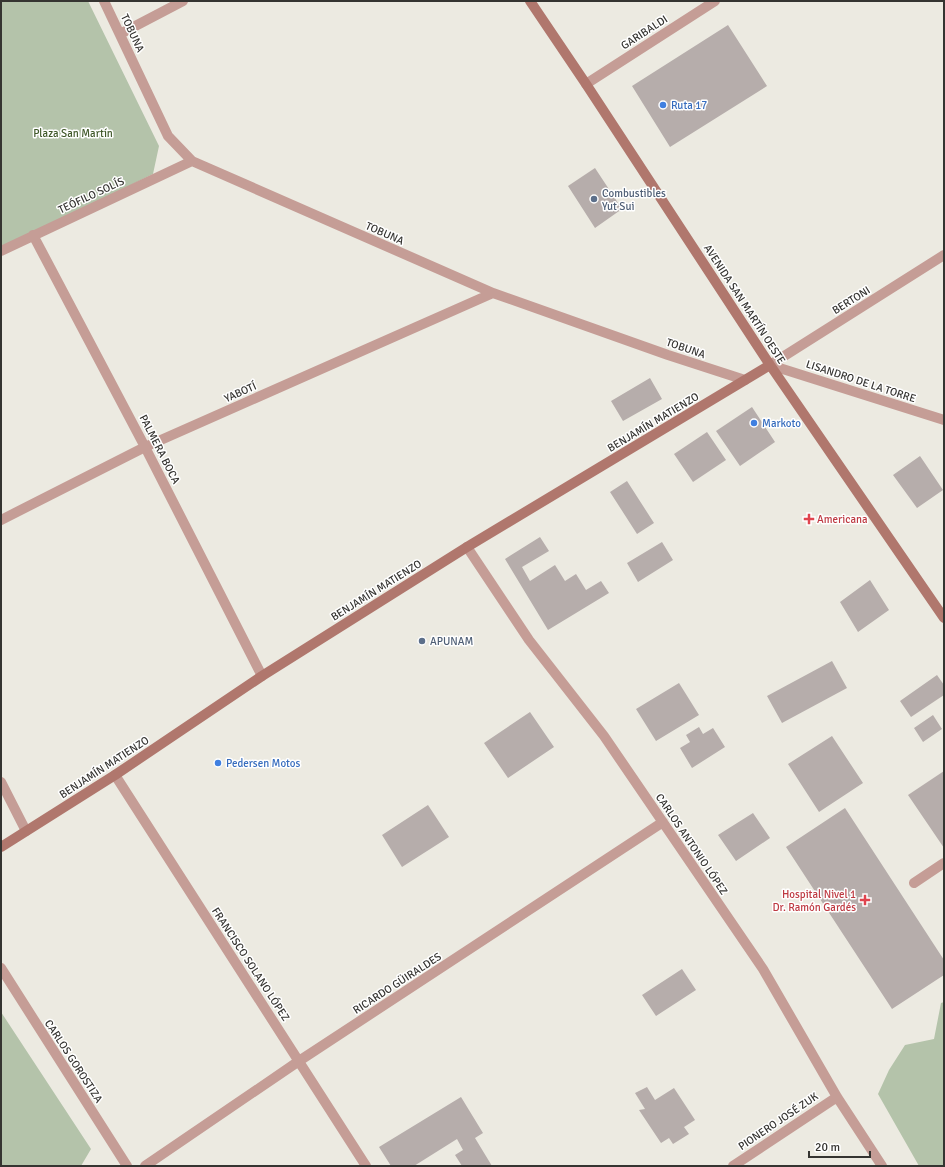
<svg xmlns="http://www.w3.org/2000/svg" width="945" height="1167" font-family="Signika,sans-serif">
  <rect width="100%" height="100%" fill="#eceae1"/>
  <path fill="#b4c3aa" d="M1,1H88L159,146L153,174L1,249Z
    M944,1002V1166H919L878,1094L889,1070L905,1045L934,1039L941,1003Z
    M1,1012L91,1149L81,1166H1Z"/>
  <path fill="#b6adab" d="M728,25L767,86L670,147L632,86Z
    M595,168L622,209L595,228L568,186Z
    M650,378L662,399L623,421L611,401Z
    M752,407L775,442L740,466L716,431Z
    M707,432L726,460L693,482L674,454Z
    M920,456L943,490L917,508L893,475Z
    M627,481L654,523L637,534L610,492Z
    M540,537L549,551L522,567L530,581L555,565L565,581L576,574L586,590L601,581L609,593L548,630L505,559Z
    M662,542L673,560L638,582L627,563Z
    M870,580L889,610L858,632L840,602Z
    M832,661L847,688L782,723L767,696Z
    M937,675L944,685V695L911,717L900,701Z
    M679,683L699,715L656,741L636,709Z
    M530,712L554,747L508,778L484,743Z
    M933,715L942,729L923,742L914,728Z
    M699,727L703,734L713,728L725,747L692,768L680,748L690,742L686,735Z
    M832,736L863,783L819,812L788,764Z
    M944,771V848L908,795Z
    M428,805L449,837L402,867L382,835Z
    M845,808L944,960V975L892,1009L786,847Z
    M753,813L770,838L736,861L718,835Z
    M682,969L696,990L656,1016L642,995Z
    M647,1087L655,1100L674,1088L695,1120L684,1127L689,1134L673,1144L669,1138L661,1143L639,1110L645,1109L635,1093Z
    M461,1097L483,1133L475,1138L492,1166H462L455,1155L463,1150L457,1139L414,1166H391L379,1147Z"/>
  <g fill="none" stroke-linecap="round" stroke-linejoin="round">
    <path stroke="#c59d96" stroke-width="10" d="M914,883L944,863"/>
    <path stroke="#c59d96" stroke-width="10" d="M104,1L168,136L192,161L493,293L668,355L745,380
      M120,34L183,1
      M586,84L715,1
      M33,235L145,447L262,676
      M1,251L192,161
      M770,365L944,255
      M770,365L944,420
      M1,520L145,447L493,293
      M467,547L529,640L604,736L763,969L837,1097L882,1166
      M115,775L366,1166
      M1,782L26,831
      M1,968L127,1166
      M145,1166L299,1061L663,822
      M733,1166L837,1097"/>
    <path stroke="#b0776d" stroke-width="10" d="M530,1L586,84L770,365L944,618
      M1,847L115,775L262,676L467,547L770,365"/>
  </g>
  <g fill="#3f7fe0" stroke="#fff" stroke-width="1.5">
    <circle cx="663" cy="105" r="4"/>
    <circle cx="754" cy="423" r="4"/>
    <circle cx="218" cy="763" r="4"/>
  </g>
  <g fill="#5c6f8a" stroke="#fff" stroke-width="1.5">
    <circle cx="594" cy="199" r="4"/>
    <circle cx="422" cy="641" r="4"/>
  </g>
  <g fill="#e0444e" stroke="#fff" stroke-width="1.5">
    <path d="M807 513h4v4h4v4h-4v4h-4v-4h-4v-4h4z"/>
    <path d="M863 894h4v4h4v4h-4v4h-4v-4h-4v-4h4z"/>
  </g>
  <g text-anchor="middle" stroke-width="3" stroke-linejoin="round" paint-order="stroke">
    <g font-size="11" fill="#353431" stroke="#fff">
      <text transform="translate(644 32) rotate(-33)" y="4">GARIBALDI</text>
      <text transform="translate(133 33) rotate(65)" y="4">TOBUNA</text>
      <text transform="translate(91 195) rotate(-25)" y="4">TEÓFILO SOLÍS</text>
      <text transform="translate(385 233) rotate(24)" y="4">TOBUNA</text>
      <text transform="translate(851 300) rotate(-32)" y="4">BERTONI</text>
      <text transform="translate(745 304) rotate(57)" y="4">AVENIDA SAN MARTÍN OESTE</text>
      <text transform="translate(686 348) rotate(19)" y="4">TOBUNA</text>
      <text transform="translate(861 381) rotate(18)" y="4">LISANDRO DE LA TORRE</text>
      <text transform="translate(240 392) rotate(-24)" y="4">YABOTÍ</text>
      <text transform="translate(653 422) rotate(-31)" y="4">BENJAMÍN MATIENZO</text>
      <text transform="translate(160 449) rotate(63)" y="4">PALMERA BOCA</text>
      <text transform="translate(376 590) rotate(-32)" y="4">BENJAMÍN MATIENZO</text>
      <text transform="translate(104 767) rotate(-33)" y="4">BENJAMÍN MATIENZO</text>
      <text transform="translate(692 844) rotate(56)" y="4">CARLOS ANTONIO LÓPEZ</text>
      <text transform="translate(251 964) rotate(57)" y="4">FRANCISCO SOLANO LÓPEZ</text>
      <text transform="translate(397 983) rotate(-33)" y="4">RICARDO GÜIRALDES</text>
      <text transform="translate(74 1061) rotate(57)" y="4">CARLOS GOROSTIZA</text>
      <text transform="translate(778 1121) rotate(-34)" y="4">PIONERO JOSÉ ZUK</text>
    </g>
    <g font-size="11" fill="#366cbe" stroke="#fff" text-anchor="start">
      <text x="671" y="109">Ruta 17</text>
      <text x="762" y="427">Markoto</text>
      <text x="226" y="767">Pedersen Motos</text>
    </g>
    <g font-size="11" fill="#3f5829" stroke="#fff">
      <text x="73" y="137">Plaza San Martín</text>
    </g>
    <g font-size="11" fill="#4e5e75" stroke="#fff" text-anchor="start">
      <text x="602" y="197">Combustibles<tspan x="602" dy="13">Yut Sui</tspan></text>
      <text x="430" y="645">APUNAM</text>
    </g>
    <g font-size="11" fill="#be3a42" stroke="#fff" text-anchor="start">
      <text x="817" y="523">Americana</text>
      <text x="856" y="898" text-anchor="end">Hospital Nivel 1<tspan x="856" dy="13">Dr. Ramón Gardés</tspan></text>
    </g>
  </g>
  <rect width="945" height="1167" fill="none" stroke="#353431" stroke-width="4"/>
  <path d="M809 1151v6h61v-6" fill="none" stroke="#353431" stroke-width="2"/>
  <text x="815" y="1151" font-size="12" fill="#353431" stroke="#ffffff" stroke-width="3" paint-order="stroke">20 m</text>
</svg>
